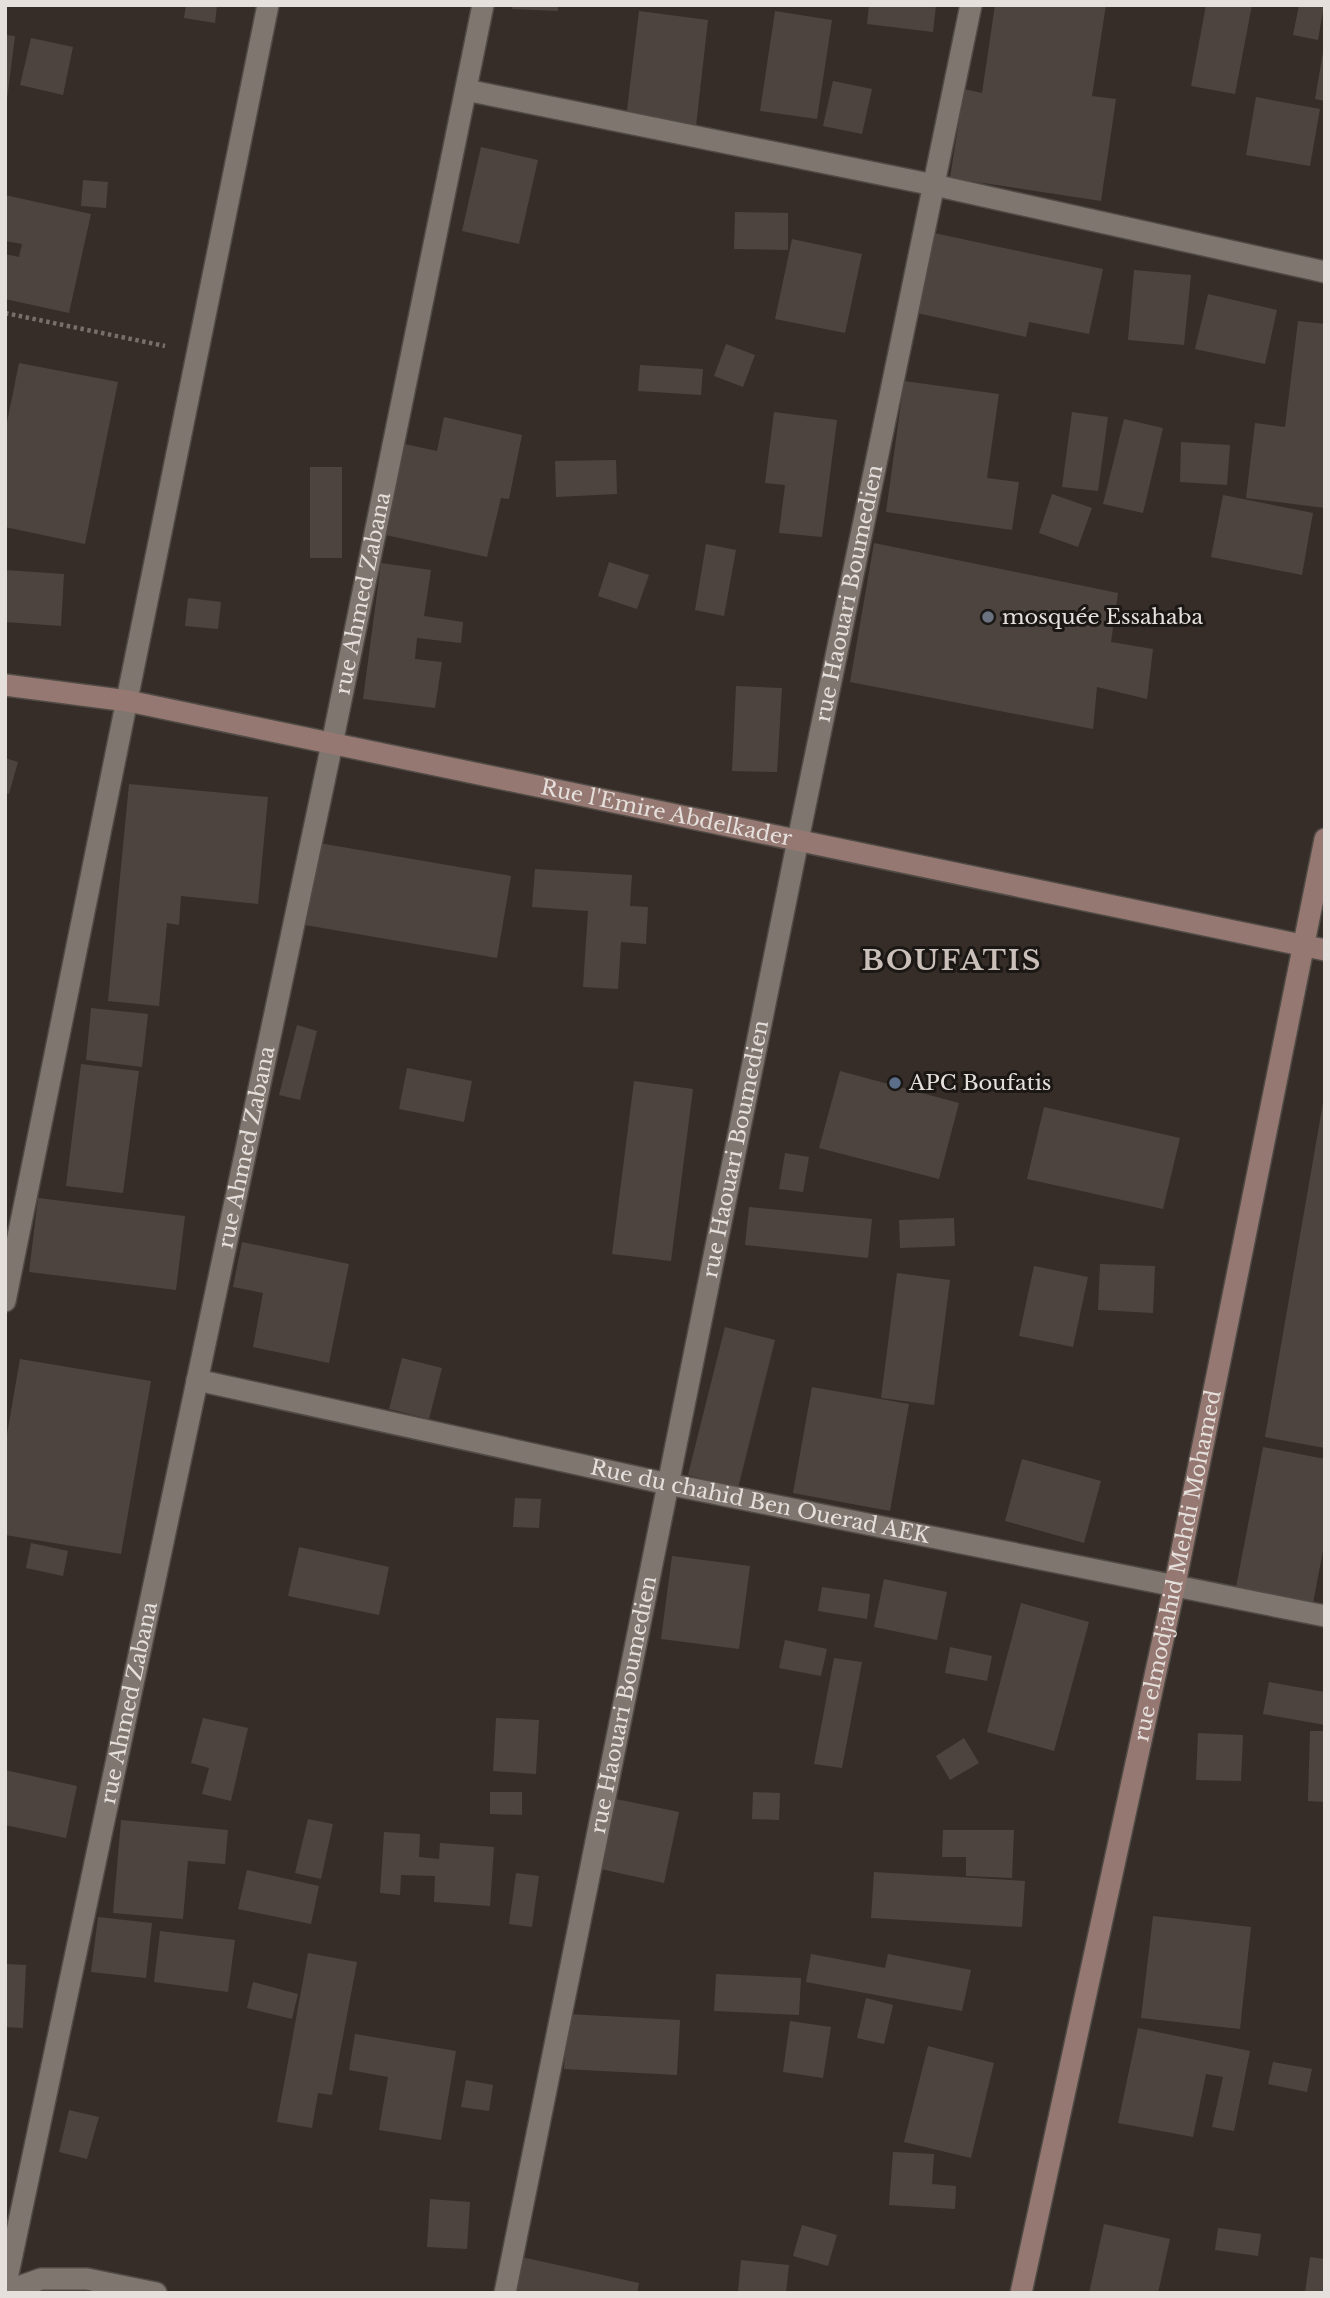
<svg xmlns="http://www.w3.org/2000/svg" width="1330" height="2298" font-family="'Libre Baskerville',serif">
  <rect width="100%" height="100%" fill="#362d28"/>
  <path fill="#4e443f" d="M186,5H217L215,23L184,18Z
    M513,5H558V11L512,9Z
    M869,5H936L933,32L867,24Z
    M995,5H1106L1092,96L1116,99L1101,201L950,178L964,89L982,93Z
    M1206,5H1252L1235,94L1191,86Z
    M1299,5H1324L1318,40L1293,35Z
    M639,11L708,20L696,126L626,118Z
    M775,11L832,20L817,119L760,111Z
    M5,35L15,36L7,99L5,98Z
    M31,38L73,47L63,95L20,85Z
    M1323,52H1325V101L1315,99Z
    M833,81L872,89L862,134L823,126Z
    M1256,97L1320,109L1310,166L1246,155Z
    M481,147L538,160L519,244L462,231Z
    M83,180L108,182L106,208L81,206Z
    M5,195L91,214L69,313L5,299V254L19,257L22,244L5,241Z
    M735,212L788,213V250L734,249Z
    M934,233L1103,269L1089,334L1029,322L1026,337L917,313Z
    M792,239L862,254L845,333L775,319Z
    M1134,270L1191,275L1184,345L1128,340Z
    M1208,294L1277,310L1265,364L1195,349Z
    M1298,321L1325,324V508L1246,498L1255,423L1285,427Z
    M726,344L755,355L743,387L714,376Z
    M19,363L118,382L85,544L5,527V432Z
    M640,365L703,369L701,395L638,391Z
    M904,381L999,394L987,478L1019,482L1012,530L886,512Z
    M774,412L837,420L822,537L779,533L785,485L765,483Z
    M1072,412L1108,417L1098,491L1062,487Z
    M444,417L522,435L509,499L501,498L487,557L381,534L400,443L437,451Z
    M1124,419L1163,428L1143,513L1103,504Z
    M1181,442L1230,445L1227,485L1180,482Z
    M616,460L617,494L556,497L555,461Z
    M310,467H342V558H310Z
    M1052,494L1092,508L1078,547L1039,533Z
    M1223,495L1313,513L1302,575L1211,557Z
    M874,543L1118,593L1111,642L1153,649L1147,699L1097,687L1093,729L850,682Z
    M706,544L736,550L724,616L695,610Z
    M609,562L649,575L637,609L598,596Z
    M381,563L431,570L424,616L463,622L461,643L417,638L415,659L442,662L435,708L363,699Z
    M5,570L64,574L61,626L5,622Z
    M188,598L221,602L218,629L185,626Z
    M736,686L782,688L777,772L732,771Z
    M5,758L18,762L9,794L5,793Z
    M129,784L268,797L258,904L181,896L179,925L167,923L159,1006L108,1001Z
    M319,843L511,876L497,958L305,925Z
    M535,869L632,875L630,906L648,907L646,944L621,942L618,989L583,987L588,911L532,907Z
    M91,1008L148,1014L142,1067L86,1060Z
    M297,1025L317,1031L300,1100L279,1095Z
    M81,1064L139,1071L123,1193L66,1186Z
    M407,1068L472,1081L464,1122L399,1109Z
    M840,1071L959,1103L939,1179L819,1148Z
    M634,1081L693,1089L671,1261L612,1254Z
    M1323,1103H1325V1448L1265,1437Z
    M1044,1107L1180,1138L1163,1209L1027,1179Z
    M785,1153L809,1157L803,1192L779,1189Z
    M38,1198L185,1216L176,1290L29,1272Z
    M749,1207L872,1219L868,1258L745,1245Z
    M954,1218L955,1246L900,1248L899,1220Z
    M242,1242L349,1264L329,1363L253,1347L263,1293L233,1287Z
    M1100,1264L1155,1266L1153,1313L1098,1310Z
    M1034,1266L1088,1277L1073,1347L1019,1336Z
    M897,1273L950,1280L934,1405L881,1398Z
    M725,1327L775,1340L738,1488L688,1475Z
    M402,1358L442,1368L429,1419L389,1409Z
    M20,1359L151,1381L121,1554L5,1535V1446Z
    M812,1387L909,1404L890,1511L793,1493Z
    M1263,1447L1325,1459V1540L1313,1603L1236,1587Z
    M1022,1459L1101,1481L1084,1543L1005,1521Z
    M515,1498L541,1499L539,1528L513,1527Z
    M31,1543L68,1551L63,1576L26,1568Z
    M299,1547L389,1567L379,1615L288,1596Z
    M672,1556L750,1566L739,1649L661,1639Z
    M884,1579L947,1592L937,1640L874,1627Z
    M822,1587L870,1594L867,1619L818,1611Z
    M1021,1603L1089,1622L1054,1751L987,1732Z
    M785,1640L827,1649L821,1676L779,1668Z
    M950,1647L992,1656L987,1681L945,1673Z
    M834,1658L862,1662L842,1768L814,1764Z
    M1269,1682L1325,1692V1725L1263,1714Z
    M203,1718L248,1728L231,1801L202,1794L209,1768L191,1763Z
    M496,1718L539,1720L536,1774L493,1771Z
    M1310,1731H1325V1802L1308,1801Z
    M1198,1733L1243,1735L1241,1781L1196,1780Z
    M964,1738L979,1763L950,1780L936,1756Z
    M5,1770L77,1786L66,1838L5,1825Z
    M490,1792H522V1815L490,1814Z
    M753,1792L780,1793L779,1820L752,1819Z
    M611,1798L679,1812L664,1883L596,1868Z
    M308,1819L333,1824L321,1879L295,1873Z
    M121,1820L228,1830L225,1864L188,1861L183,1919L113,1913Z
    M943,1830H1014L1012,1878L966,1876V1857H942Z
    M384,1832L420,1834L419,1857L439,1859L440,1843L494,1847L490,1906L434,1902L435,1876L401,1875L400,1895L380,1893Z
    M247,1870L319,1886L311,1924L238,1909Z
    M874,1872L1025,1881L1022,1927L871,1918Z
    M516,1873L539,1876L532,1927L509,1924Z
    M1153,1916L1251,1927L1240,2029L1141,2018Z
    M98,1917L152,1923L146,1978L91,1972Z
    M160,1931L235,1940L228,1992L154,1982Z
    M308,1953L357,1962L332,2095L318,2093L312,2128L277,2122Z
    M811,1954L885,1968L888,1954L971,1970L962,2011L806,1982Z
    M5,1964L26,1965L23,2028L5,2027Z
    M716,1974L801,1978L799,2015L714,2011Z
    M253,1982L298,1994L292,2019L247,2008Z
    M866,1998L893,2005L884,2044L857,2038Z
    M567,2014L680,2020L677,2075L564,2069Z
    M790,2021L831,2027L823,2078L783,2072Z
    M1138,2028L1250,2051L1234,2131L1212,2127L1223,2077L1206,2074L1193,2137L1118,2123Z
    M355,2034L456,2051L441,2140L379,2130L388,2077L349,2070Z
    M928,2046L994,2063L971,2158L904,2142Z
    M1273,2062L1312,2069L1307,2092L1268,2084Z
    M466,2080L493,2085L489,2111L461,2107Z
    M69,2110L99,2117L87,2159L59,2152Z
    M893,2152L934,2154L932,2184L956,2186L955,2209L889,2205Z
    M430,2199L470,2202L467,2249L427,2247Z
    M1104,2224L1170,2239L1158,2293H1089Z
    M802,2225L837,2235L828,2266L793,2256Z
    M1218,2228L1261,2234L1258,2256L1215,2250Z
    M517,2256L639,2283L637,2293H509Z
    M1310,2257L1325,2259V2293H1305Z
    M741,2260L789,2265L786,2293L738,2292Z"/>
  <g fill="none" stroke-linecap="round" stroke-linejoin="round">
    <defs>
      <g id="street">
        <path d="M466,90L934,185L1325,272"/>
        <path d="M5,1301L268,5"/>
        <path id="s1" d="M197,1380L668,1484L1325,1616"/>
        <path id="s2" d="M5,2288L332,744L483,5"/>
        <path d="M5,2292L41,2279H87L156,2293"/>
        <path id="s3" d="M505,2293L798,840L971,5"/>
      </g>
      <g id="secondary">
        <path id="s4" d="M5,685L128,701L1325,950"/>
        <path id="s5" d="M1021,2293L1175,1584L1325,839"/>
      </g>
    </defs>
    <use href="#street" stroke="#514b46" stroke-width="24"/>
    <use href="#secondary" stroke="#514b46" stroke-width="24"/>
    <path stroke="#766f6a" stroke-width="4.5" stroke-dasharray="3.5 3.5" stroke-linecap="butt" d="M5,313L165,346"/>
    <use href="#street" stroke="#807670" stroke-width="21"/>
    <use href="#secondary" stroke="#967872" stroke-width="21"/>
  </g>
  <circle fill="#6b7280" stroke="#1b1714" stroke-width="2.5" cx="988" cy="617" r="7"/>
  <circle fill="#5c6f8a" stroke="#1b1714" stroke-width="2.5" cx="895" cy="1083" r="7"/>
  <g text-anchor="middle" stroke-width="6" stroke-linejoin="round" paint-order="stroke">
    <g font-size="21" fill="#e5e0dc" stroke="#1b1714">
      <text dy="7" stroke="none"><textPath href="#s2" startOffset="1732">rue Ahmed Zabana</textPath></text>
      <text dy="7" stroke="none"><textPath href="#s3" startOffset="1734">rue Haouari Boumedien</textPath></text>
      <text dy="7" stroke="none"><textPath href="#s4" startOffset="674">Rue l'Emire Abdelkader</textPath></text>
      <text dy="7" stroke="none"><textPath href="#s2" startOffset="1166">rue Ahmed Zabana</textPath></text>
      <text dy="7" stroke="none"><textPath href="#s3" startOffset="1167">rue Haouari Boumedien</textPath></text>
      <text dy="7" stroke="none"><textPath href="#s1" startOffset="576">Rue du chahid Ben Ouerad AEK</textPath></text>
      <text dy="7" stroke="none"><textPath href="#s5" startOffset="744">rue elmodjahid Mehdi Mohamed</textPath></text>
      <text dy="7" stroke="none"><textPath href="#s2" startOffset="598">rue Ahmed Zabana</textPath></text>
      <text dy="7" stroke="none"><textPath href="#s3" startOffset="600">rue Haouari Boumedien</textPath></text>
    </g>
    <g font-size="21" fill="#e5e0dc" stroke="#1b1714" text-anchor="start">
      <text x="1002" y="624">mosquée Essahaba</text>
      <text x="909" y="1090">APC Boufatis</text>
    </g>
    <g font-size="28" font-weight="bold" letter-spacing="2" fill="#cabfb9" stroke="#1b1714">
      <text x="952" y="970">BOUFATIS</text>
    </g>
  </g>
  <rect width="1330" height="2298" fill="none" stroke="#e5e0dc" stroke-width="14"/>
</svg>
